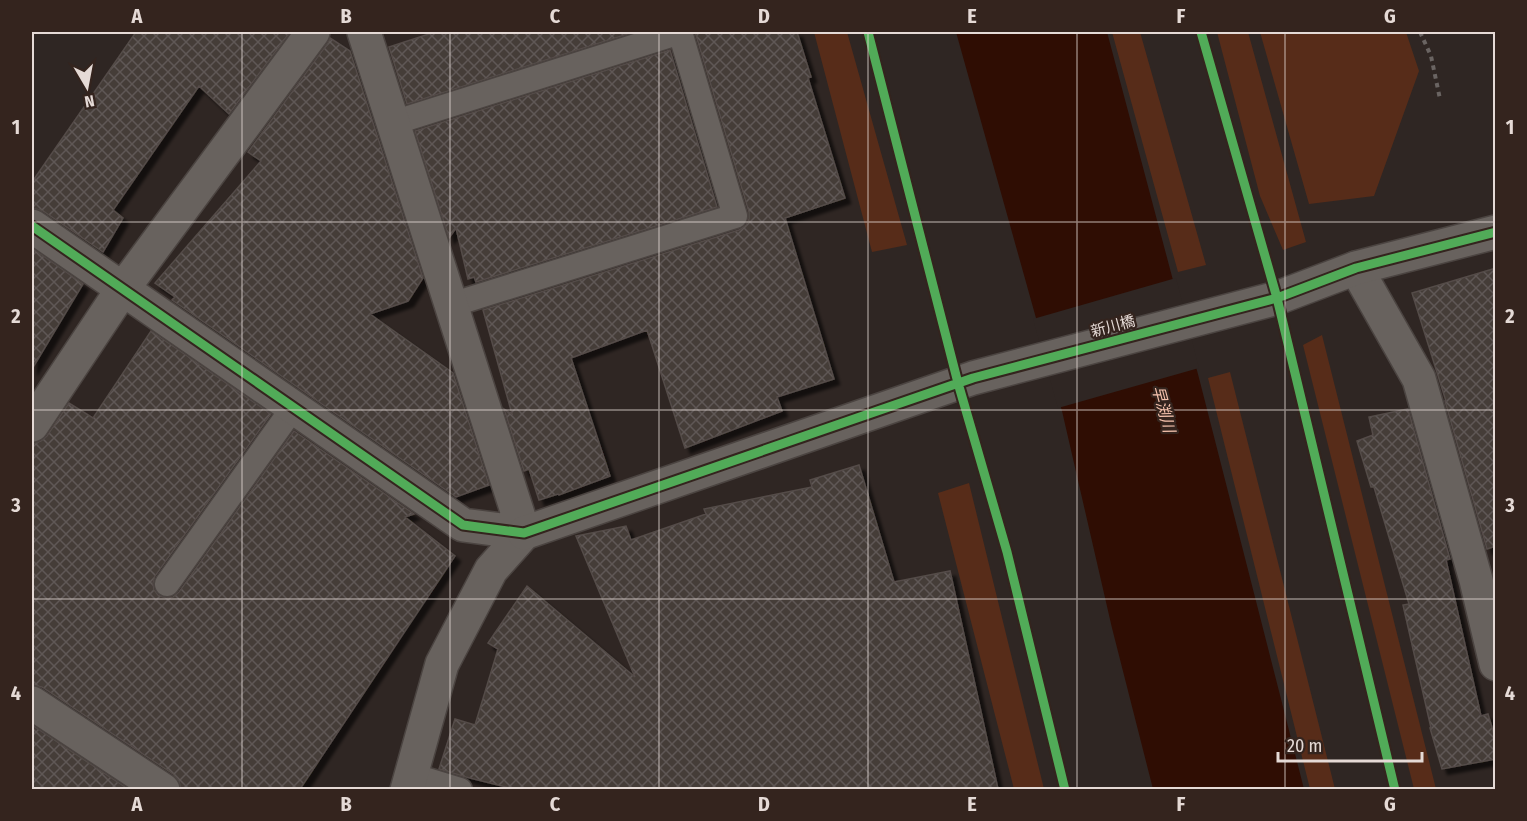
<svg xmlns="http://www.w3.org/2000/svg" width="1527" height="821" font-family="'Fira Sans Condensed','Noto Sans JP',sans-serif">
  <defs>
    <pattern id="building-cross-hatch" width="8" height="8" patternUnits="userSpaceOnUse" patternTransform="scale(1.5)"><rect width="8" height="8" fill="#443c39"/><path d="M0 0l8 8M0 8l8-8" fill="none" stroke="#5f5855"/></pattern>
    <filter id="shadow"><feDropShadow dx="5.5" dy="5.5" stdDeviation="1.5" flood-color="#0009"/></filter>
  </defs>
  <rect width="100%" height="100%" fill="#2f2623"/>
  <path fill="#572c19" d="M814,32H847L907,245L872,252Z
    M1112,32H1140L1206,265L1178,272Z
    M1217,32H1248L1306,242L1283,250L1260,196Z
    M1260,32H1406L1419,71L1374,196L1309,204Z
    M1322,335L1436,789H1414L1303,345Z
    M1230,372L1335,789H1310L1208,378Z
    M969,483L1044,789H1014L938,493Z"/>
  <path fill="#2f0d03" d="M956,32H1107L1199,378L1304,789H1153L1112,628L1062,411Z"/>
  <path fill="#2f2623" d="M1176,278L1199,368L1058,408L1033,319Z"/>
  <path fill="url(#building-cross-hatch)" stroke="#544c48" stroke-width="1.5" filter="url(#shadow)" d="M136,32H290L229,114L199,86L113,210L123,218L103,252L43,211L32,208V182Z
    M435,32H634L407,104L389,47Z
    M695,32H797L811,77L808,78L845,198L785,218L834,379L777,397L782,411L685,448L647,330L571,358L610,476L559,495L558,494L539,500L529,469L524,471L504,409L512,414L483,310L739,230L746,225L749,219V212Z
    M330,38L350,51L423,278L408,301L370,314L453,373L489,485L456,497L172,300L175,297L155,283L261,161L248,152L328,43Z
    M670,50L717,207L476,282L474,277L468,279L456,228L449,238L415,131Z
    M32,248L83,284L32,369Z
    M1496,268V546L1487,549L1445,401H1446L1412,293Z
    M151,331L271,414L155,576L153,583L154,590L158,595L166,598L173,597L179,592L294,431L414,514L405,517L455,556L300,789H181L179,781L173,774L42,687L32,685V444L41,441L47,436L69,403L93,418Z
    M1408,409L1450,559L1446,560L1481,716L1488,714L1496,741V759L1442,769L1430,728H1431L1403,605L1409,604L1374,487H1371L1357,441L1373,435L1369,417Z
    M859,465L894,582L950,571L998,789H514L466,777L439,769L455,719L475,725L498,649L488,643L527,586L635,677L576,536L626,526L631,540L706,514L704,509L812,487L810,480Z
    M32,725L128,789H32Z"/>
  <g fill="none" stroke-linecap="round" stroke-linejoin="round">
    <defs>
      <path id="lane" d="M393,123L680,32L735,216L451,305
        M167,584L293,408
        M411,775L460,790"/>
      <path id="street" d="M364,32L524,533
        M32,226L463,525L524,533
        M1356,268L1419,379L1476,580L1496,664
        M32,425L122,290L313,32
        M32,703L163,790
        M407,790L442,664L491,570L524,533"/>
      <path id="secondary" d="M524,533L973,378L1277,298L1356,268L1496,232"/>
    </defs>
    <use href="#lane" stroke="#4b4441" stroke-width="27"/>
    <use href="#street" stroke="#4b4441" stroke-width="36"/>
    <use href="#secondary" stroke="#4b4441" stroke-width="36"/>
    <path stroke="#6a6462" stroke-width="4" stroke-dasharray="4.5 4.5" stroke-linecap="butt" d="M1420,32L1431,56L1440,99"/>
    <use href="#lane" stroke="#68625e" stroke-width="24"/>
    <use href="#street" stroke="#68625e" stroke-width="33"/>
    <use href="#secondary" stroke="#68625e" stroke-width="33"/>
    <defs>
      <path id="cycleway" d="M868,32L958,383L1007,552L1065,790
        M1201,32L1277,298L1395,790
        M32,226L463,525L524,533L973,378L1277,298L1356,268L1496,232"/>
    </defs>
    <use href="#cycleway" stroke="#34241e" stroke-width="13"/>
    <use href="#cycleway" stroke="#51ab58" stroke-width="9"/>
  </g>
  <path fill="none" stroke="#e5dad6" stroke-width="1.5" stroke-opacity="0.55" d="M242,32V790M450,32V790M659,32V790M868,32V790M1077,32V790M1285,32V790M32,222H1496M32,410H1496M32,599H1496"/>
  <g text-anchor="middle" stroke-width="4.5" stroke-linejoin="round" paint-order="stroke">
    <g font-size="15" fill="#e5dad6" stroke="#34241e">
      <text transform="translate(1113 326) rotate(-15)" y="5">新川橋</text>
    </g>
    <g font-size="16" font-style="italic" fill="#f4c1ac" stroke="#34241e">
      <text transform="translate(1164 409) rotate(75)" y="6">早渕川</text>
    </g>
  </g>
  <rect width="1527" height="821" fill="none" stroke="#34241e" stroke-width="66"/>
  <g transform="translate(87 87) rotate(170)" stroke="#34241e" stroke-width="4.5" paint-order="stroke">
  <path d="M0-4.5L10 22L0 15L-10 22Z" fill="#e5dad6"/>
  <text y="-9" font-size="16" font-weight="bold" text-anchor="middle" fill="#e5dad6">N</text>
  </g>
  <path d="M1278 752v9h144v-9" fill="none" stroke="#e5dad6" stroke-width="3"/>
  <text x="1287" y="752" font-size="18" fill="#e5dad6" stroke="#34241e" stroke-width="4.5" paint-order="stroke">20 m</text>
  <rect x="33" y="33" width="1461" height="755" fill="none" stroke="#e5dad6" stroke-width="2"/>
  <g font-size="20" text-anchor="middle" font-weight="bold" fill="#e5dad6">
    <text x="137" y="23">A</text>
    <text x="346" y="23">B</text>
    <text x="555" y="23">C</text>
    <text x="764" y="23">D</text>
    <text x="972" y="23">E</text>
    <text x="1181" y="23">F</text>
    <text x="1390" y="23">G</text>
    <text x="16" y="134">1</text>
    <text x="1510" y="134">1</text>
    <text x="16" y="323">2</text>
    <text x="1510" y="323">2</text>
    <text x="16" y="512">3</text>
    <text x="1510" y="512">3</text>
    <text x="16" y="700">4</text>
    <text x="1510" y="700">4</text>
    <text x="137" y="811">A</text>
    <text x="346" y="811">B</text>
    <text x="555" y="811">C</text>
    <text x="764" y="811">D</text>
    <text x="972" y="811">E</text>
    <text x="1181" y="811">F</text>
    <text x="1390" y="811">G</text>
  </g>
</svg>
